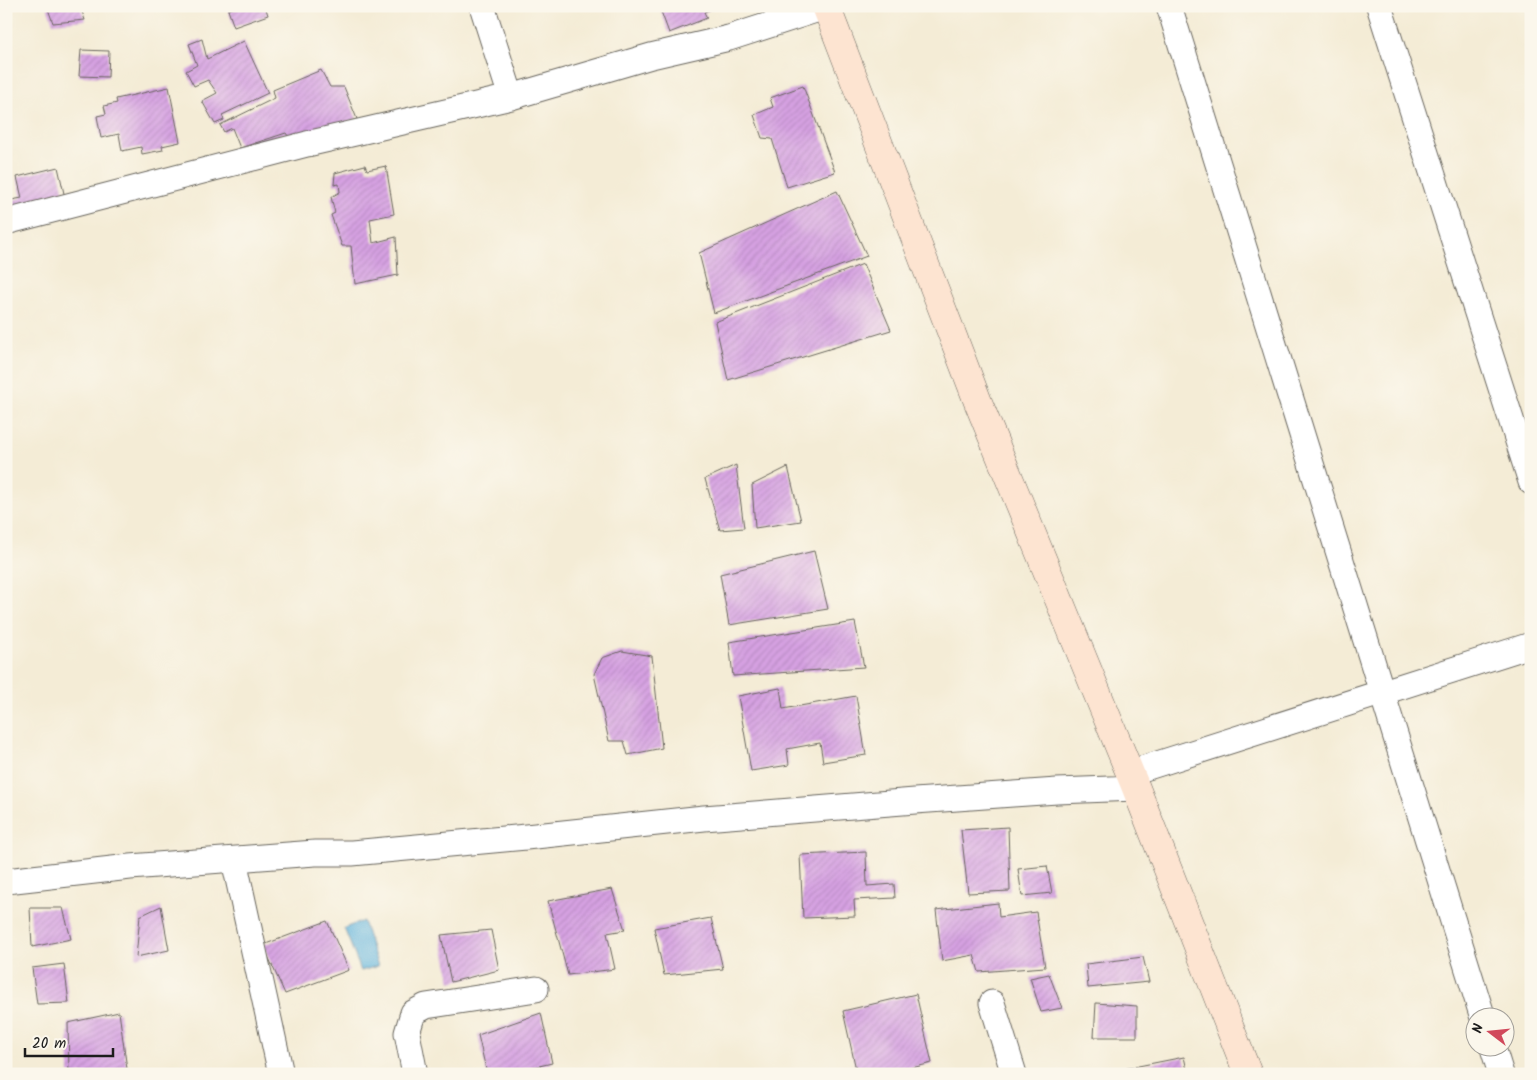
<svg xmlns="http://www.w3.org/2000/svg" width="1537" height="1080" font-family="Kalam,sans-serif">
  <defs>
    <pattern id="building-hatch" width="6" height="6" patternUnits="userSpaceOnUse" patternTransform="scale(1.25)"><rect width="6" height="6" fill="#d6a1e2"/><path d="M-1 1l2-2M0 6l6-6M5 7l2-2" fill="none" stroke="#b78ac1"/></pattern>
  </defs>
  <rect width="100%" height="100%" fill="#fbf7ec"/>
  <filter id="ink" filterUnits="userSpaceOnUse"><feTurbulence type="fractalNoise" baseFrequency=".02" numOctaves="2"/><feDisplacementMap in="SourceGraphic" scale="10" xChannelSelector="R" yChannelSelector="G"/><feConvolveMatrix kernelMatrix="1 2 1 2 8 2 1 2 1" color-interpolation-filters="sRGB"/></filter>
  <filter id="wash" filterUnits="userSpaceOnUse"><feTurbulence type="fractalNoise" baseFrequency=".0096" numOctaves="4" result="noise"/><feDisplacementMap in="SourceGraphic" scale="20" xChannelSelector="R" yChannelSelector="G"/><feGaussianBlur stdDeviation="1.12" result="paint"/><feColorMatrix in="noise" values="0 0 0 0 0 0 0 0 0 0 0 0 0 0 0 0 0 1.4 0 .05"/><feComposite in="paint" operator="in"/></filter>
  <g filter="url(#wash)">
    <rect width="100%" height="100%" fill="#f4ecd6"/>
    <path fill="#61b3dc" stroke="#3e687c" d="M363,921L378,966L361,971L344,928Z"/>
    <g id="blocks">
      <path fill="url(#building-hatch)" d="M47,6H80L85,20L53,23Z
        M238,6H265L268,15L234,27L228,10Z
        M659,6H719L704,12L707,18L669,33Z
        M202,39L207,59L244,41L268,93L222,115L224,120L215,124L202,101L217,93L208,80L194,86L186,71L197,65L189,44Z
        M81,50L109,51L108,77L79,76Z
        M321,70L330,87H344L357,119L290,139L286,133L240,148L232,128L224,132L220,125L275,98L273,90Z
        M803,86L835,172L787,187L772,139L762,138L754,115L773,107L770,98Z
        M169,87L180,142L162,146L163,150L142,154L141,147L122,151L119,134L101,138L97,116L106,114L104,106L117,103L116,99Z
        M365,165L367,170L386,166L394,214L370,219L373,243L396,237L398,275L355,284L351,246H342L331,215L335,213L331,197L340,192L339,184L334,185L335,173Z
        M58,167L65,198L6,213V201L22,198L17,177Z
        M837,191L867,256L714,313L699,253Z
        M863,264L891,330L728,380L715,322Z
        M736,465L744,528L720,530L705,479Z
        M788,467L801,521L755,528L752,485Z
        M814,551L828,609L729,625L720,574Z
        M855,622L864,667L733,676L729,642Z
        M622,651L652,656L662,748L628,755L624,741H609L594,674L602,658Z
        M780,688L783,709L856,696L866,755L823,762L820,743L787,749L789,765L751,771L738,696Z
        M1008,827L1010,891L968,893L961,830Z
        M866,852L867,886L894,884L895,898L854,900L855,916L803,918L800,855Z
        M1047,866L1052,893L1022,896L1018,869Z
        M612,889L625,930L607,933L615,969L568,975L548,901Z
        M998,903L999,917L1036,912L1045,967L979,972L974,955L942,961L936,910Z
        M161,906L169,950L136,957L140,916Z
        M30,908H63L71,939L32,947Z
        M711,918L723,969L664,975L654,928Z
        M327,921L349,970L285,994L263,945Z
        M491,930L499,970L451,982L441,935Z
        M1143,957L1149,982L1088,988L1086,964Z
        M64,964L69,1003L37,1004L32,968Z
        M1049,974L1062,1008L1041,1012L1030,978Z
        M916,994L932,1063L887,1074H857L843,1011Z
        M1096,1003L1137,1006V1037H1094Z
        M119,1012L127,1069L90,1074H69L68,1023Z
        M541,1013L552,1063L505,1074H487L478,1035Z
        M1184,1057L1188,1074H1103V1073Z"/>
    </g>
  </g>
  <g filter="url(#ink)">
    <use href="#blocks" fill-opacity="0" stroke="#68655d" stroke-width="1"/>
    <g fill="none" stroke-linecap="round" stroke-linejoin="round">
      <defs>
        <path id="minor" d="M482,6L511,97
          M1169,6L1483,1018
          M1379,6L1531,482
          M6,222L307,144L511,97L651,56L729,38L828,6
          M1129,773L1531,645
          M234,860L281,1074
          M6,881L130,867L315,853H352L526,837L704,818L915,801L1057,791L1136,788
          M992,1003L1014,1074
          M1493,1048L1501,1074
          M415,1074L407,1033L413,1013L426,1006L536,989"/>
        <path id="secondary" d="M826,6L978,402L1136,788L1248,1074"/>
      </defs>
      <use href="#minor" stroke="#68655d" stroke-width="27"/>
      <use href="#secondary" stroke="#68655d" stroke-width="29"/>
      <use href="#minor" stroke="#fff" stroke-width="25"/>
      <use href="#secondary" stroke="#fde4d1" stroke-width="28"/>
    </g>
  </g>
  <rect width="1537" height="1080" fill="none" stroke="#fbf7ec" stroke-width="25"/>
  <g transform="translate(1490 1032) rotate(286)"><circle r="24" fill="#fbf7ec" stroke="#a29f99"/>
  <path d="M0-4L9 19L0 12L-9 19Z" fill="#d1495b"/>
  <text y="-8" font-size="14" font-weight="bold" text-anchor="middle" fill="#1c1c1c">N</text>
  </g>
  <path d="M25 1048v8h88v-8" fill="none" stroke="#1c1c1c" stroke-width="2.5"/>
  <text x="32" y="1048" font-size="15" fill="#1c1c1c" stroke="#fbf7ec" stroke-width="4" paint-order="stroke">20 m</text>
</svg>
